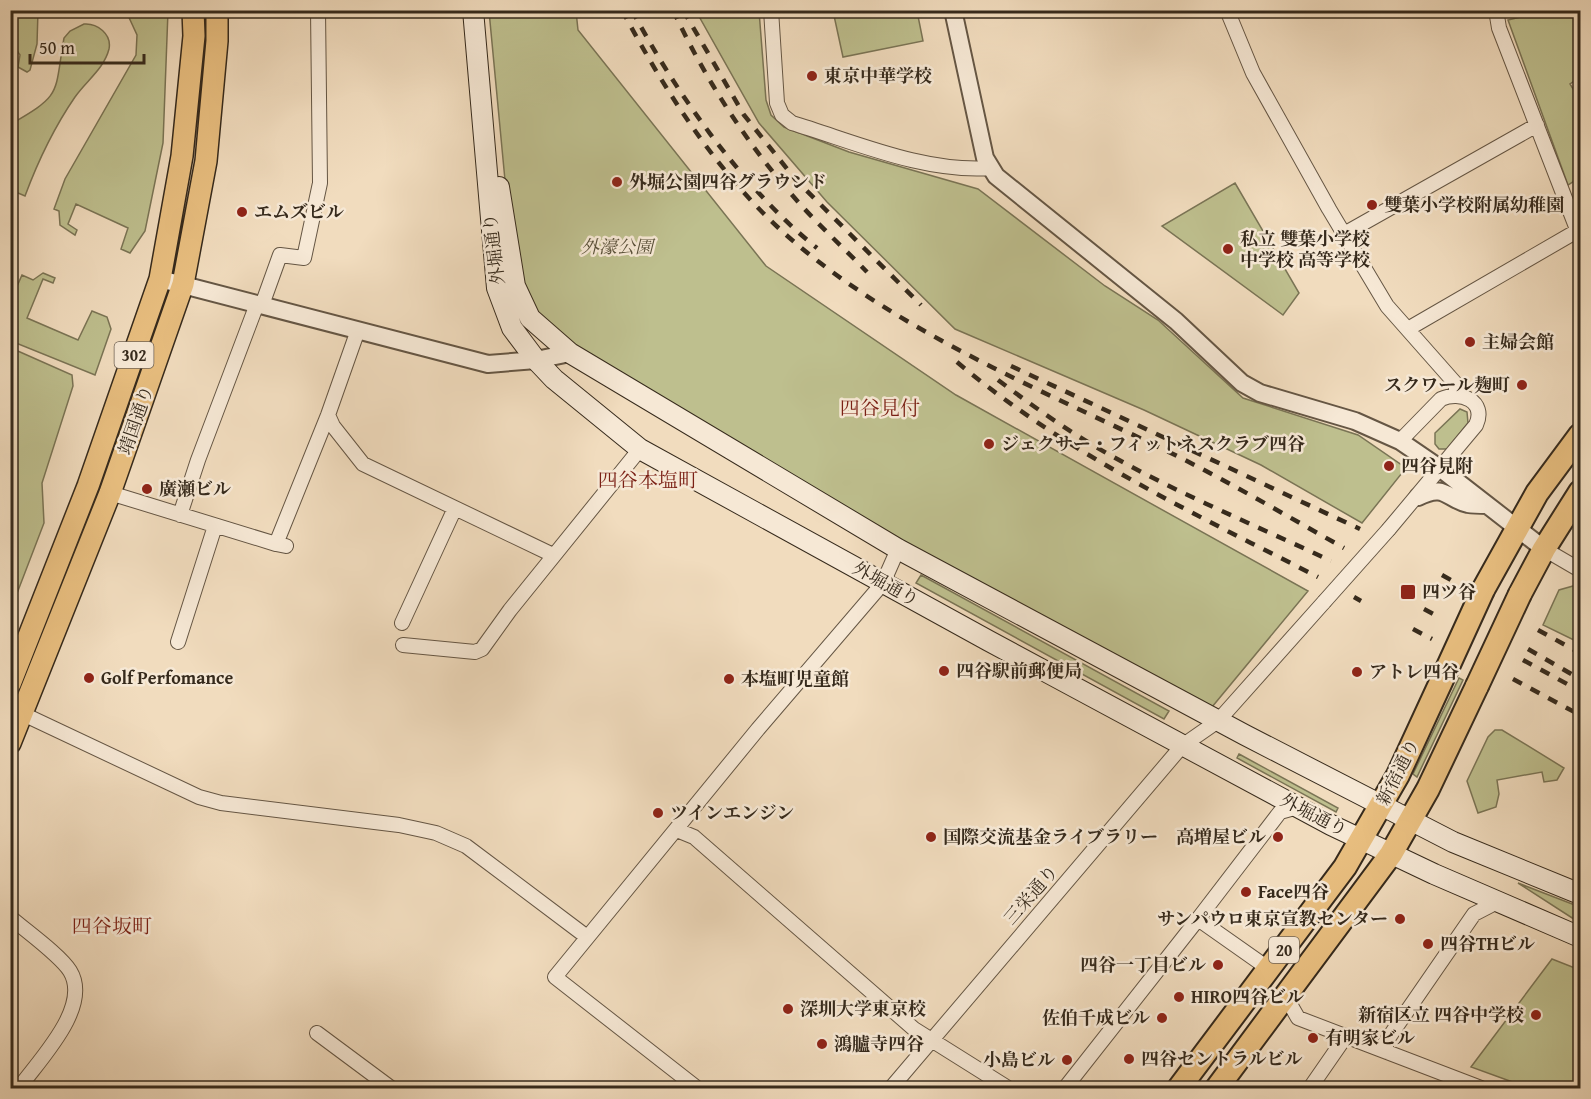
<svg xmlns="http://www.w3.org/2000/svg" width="1591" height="1099" font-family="'Gentium Book Plus','Noto Serif JP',serif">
  <rect width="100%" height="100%" fill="#f1dcbe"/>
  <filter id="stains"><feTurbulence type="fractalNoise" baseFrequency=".00333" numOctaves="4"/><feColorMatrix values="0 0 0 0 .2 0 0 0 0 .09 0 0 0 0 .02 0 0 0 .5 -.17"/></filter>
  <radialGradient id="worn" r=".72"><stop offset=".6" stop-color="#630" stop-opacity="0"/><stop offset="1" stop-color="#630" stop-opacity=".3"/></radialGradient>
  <path fill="#bebf8e" stroke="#7a7455" stroke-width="1.5" d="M11,10L38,11L37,44L30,70L27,72L18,67L20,55L11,42Z
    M1550,10L1580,11V77L1570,84L1580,100V177L1568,185L1508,20Z
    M126,11H168L163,143L145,231L130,253L121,249L128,228L76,204L68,224L77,230L75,235L60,225L59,211L54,209L65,179L136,55L137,35Z
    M489,11H576L578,30L766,266L956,395L1308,591L1207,713L898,549L544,327L515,286Z
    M696,11H759L766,100L771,115L784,127L849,152L978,189L1105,286L1158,320L1243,398L1358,435L1406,468L1362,523L1261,465L1144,410L955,329L827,202L759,123Z
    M833,11H917L923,41L843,57Z
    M84,24C97,23 112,34 109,49C104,69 86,81 75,97C53,129 38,161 25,196L11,190V124C63,94 54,95 64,38L70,31Z
    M1235,183L1299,293L1283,315L1162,226Z
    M43,273L55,278L53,283L43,279L27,318L78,340L92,311L107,317L111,329L95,375L11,341V300L22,275L33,280Z
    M11,348L72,375L73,386L42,483L44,523L11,609Z
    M1460,409L1467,412L1468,423L1447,449H1439L1435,444V433Z
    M921,575L1169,711L1164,719L916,583Z
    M1580,584V643L1543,625L1559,590Z
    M1459,678L1463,680L1417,777L1413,774Z
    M1495,730H1502L1564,768L1557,780L1544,782L1542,772L1497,780L1499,794L1496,807L1478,813L1467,781L1488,737Z
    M1239,754L1338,808L1336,812L1237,758Z
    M1518,883L1580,907V923Z
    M1552,959L1580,970V1088H1529L1471,1067Z"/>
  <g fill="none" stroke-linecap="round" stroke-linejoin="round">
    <defs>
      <path id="minor" d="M771,10L777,103L782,115L792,123C855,142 924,173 991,168
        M1227,10L1253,73L1329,209L1387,306L1455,383L1457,395
        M1496,10L1499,28L1580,237
        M1344,234L1537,125
        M262,305L280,255L304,258L320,183L318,10
        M1411,332L1413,326L1577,231
        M328,415L333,426L363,464L553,555
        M110,493L276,544
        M180,515L198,460L257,304
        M1389,529L1476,425C1487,401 1460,390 1441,399L1400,441
        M286,546L276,544L328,415L358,330
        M1544,549L1580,570
        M402,623L455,508
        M178,642L215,526
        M403,645L475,652L482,649L510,610L640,449
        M23,714L199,797L221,803L399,825L436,833L466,846L587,937
        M677,830L694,837L914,1029L1008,1088
        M10,917C26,931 60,955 70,971C92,1007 39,1060 19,1088
        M1198,919L1280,812L1298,807
        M1286,997L1298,1018L1481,1088
        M317,1033L391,1088
        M1387,1052L1385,1043L1474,914L1499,901
        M697,1088L555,977L758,729L883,583L898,549
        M891,1088L1182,746L1218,721L1324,602
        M1065,1088L1198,919L1269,969
        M1310,1088L1346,1036"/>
      <path id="tertiary" d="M953,10L985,158L996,176L1176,321L1242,383L1260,393L1355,421L1400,441L1441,469L1544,549
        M160,279L488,364L536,360L570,353
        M1418,497C1446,483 1446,499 1468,504C1474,505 1481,505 1487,505"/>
      <path id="secondary" d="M473,10L497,288L512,328L536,360L554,379L640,449L989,641L1331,825L1434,874L1580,937
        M499,187L515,286L530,318L570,353L898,549L1245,735L1453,842L1580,894"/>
      <path id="primary" d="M10,684L88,486L160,279L182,156L194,36L193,10
        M10,743L110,493L183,284L206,161L217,41V10"/>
      <path id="trunk" d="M1483,590L1537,493L1580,435
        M1520,594L1544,549L1580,492
        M1179,1088L1345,867L1398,775L1446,671
        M1217,1088L1391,854L1428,789L1477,686"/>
    </defs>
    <use href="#minor" stroke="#655644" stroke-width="16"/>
    <use href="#tertiary" stroke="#655644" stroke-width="20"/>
    <use href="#secondary" stroke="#362a1c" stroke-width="22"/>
    <use href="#primary" stroke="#362a1c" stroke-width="24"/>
    <use href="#trunk" stroke="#362a1c" stroke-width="26"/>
    <use href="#minor" stroke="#f6e8d5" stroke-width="14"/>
    <use href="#tertiary" stroke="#f6e8d5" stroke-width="16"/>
    <use href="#secondary" stroke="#f6e8d5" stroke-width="20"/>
    <use href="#primary" stroke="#e8be7f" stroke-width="21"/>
    <use href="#trunk" stroke="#e8be7f" stroke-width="22"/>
    <path stroke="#362a1c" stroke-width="4.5" stroke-dasharray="10 10" stroke-linecap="butt" d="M622,10C666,93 720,178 792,240C900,333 1046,392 1173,454C1231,483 1287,516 1344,548
      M632,10C674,91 746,192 817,248
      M673,10C704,77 745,141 793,196C816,223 843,247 867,272
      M683,10L744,115L796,180L921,305
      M957,362C1065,453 1193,513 1318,577
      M1011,366L1360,529
      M998,380C1030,404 1062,427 1096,447C1171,491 1253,524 1331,561
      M1442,575L1458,584
      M1354,597L1361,601
      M1424,609L1441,618
      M1413,629L1432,639
      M1538,630L1580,653
      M1528,649L1580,679
      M1523,660L1580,691
      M1513,679L1580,715"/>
    <defs>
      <path id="minor-bridge" d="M1324,602L1389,529"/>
      <path id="trunk-bridge" d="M1446,671L1483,590
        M1477,686L1520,594"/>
    </defs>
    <use href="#minor-bridge" stroke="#655644" stroke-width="16" stroke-linecap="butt"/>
    <use href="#trunk-bridge" stroke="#362a1c" stroke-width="26" stroke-linecap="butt"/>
    <use href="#minor-bridge" stroke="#f6e8d5" stroke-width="14"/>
    <use href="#trunk-bridge" stroke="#e8be7f" stroke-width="22"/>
  </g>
  <g fill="#8f2418" stroke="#f6e8d5" stroke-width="2">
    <circle cx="812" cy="76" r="6"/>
    <circle cx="617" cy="182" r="6"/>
    <circle cx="1372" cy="205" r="6"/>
    <circle cx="242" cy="212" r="6"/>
    <circle cx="1228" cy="249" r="6"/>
    <circle cx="1470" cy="342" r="6"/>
    <circle cx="1522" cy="385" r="6"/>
    <circle cx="989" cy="444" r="6"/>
    <circle cx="1389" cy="466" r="6"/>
    <circle cx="147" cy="489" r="6"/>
    <rect x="1400" y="584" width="16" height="16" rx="3"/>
    <circle cx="944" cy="671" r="6"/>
    <circle cx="1357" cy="672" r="6"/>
    <circle cx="89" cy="678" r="6"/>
    <circle cx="729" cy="679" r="6"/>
    <circle cx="658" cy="813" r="6"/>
    <circle cx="931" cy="837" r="6"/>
    <circle cx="1278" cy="837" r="6"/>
    <circle cx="1246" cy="892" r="6"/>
    <circle cx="1400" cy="919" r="6"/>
    <circle cx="1428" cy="944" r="6"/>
    <circle cx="1218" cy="965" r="6"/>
    <circle cx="1179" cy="997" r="6"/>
    <circle cx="788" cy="1009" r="6"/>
    <circle cx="1536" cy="1015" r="6"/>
    <circle cx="1162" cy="1018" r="6"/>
    <circle cx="1313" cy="1038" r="6"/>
    <circle cx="822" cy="1044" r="6"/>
    <circle cx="1129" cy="1059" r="6"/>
    <circle cx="1067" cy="1060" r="6"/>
  </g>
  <g text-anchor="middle" stroke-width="5" stroke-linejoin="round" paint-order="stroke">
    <g fill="#f6e8d5" stroke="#706354" stroke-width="1.5">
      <rect x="114.5" y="342" width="39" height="26" rx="4.5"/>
      <rect x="1269" y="937" width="30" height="26" rx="4.5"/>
    </g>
    <g font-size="16" font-weight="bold" fill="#362a1c">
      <text x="134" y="361">302</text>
      <text x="1284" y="956">20</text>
    </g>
    <g font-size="18" font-weight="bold" fill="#362a1c" stroke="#f6e8d5" text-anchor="start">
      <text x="824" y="82">東京中華学校</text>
      <text x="629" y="188">外堀公園四谷グラウンド</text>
      <text x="1384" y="211">雙葉小学校附属幼稚園</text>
      <text x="254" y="218">エムズビル</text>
      <text x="1240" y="245">私立 雙葉小学校<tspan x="1240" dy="21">中学校 高等学校</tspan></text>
      <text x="1482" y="348">主婦会館</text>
      <text x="1510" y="391" text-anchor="end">スクワール麹町</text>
      <text x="1001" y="450">ジェクサー・フィットネスクラブ四谷</text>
      <text x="1401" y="472">四谷見附</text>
      <text x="159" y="495">廣瀬ビル</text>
      <text x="1422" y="598">四ツ谷</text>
      <text x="956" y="677">四谷駅前郵便局</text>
      <text x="1369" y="678">アトレ四谷</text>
      <text x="101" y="684">Golf Perfomance</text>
      <text x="741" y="685">本塩町児童館</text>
      <text x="670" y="819">ツインエンジン</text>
      <text x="943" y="843">国際交流基金ライブラリー</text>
      <text x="1266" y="843" text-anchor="end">高増屋ビル</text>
      <text x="1258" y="898">Face四谷</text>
      <text x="1388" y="925" text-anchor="end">サンパウロ東京宣教センター</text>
      <text x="1440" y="950">四谷THビル</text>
      <text x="1206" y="971" text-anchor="end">四谷一丁目ビル</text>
      <text x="1191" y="1003">HIRO四谷ビル</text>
      <text x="800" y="1015">深圳大学東京校</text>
      <text x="1524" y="1021" text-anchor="end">新宿区立 四谷中学校</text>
      <text x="1150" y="1024" text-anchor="end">佐伯千成ビル</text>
      <text x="1325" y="1044">有明家ビル</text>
      <text x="834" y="1050">鴻臚寺四谷</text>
      <text x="1141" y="1065">四谷セントラルビル</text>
      <text x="1055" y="1066" text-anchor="end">小島ビル</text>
    </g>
    <g font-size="18" font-style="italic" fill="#584f38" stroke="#f6e8d5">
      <text x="617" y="253">外濠公園</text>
    </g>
    <g font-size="18" fill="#362a1c" stroke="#f6e8d5">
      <text transform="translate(494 249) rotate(-97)" y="6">外堀通り</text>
      <text transform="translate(136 420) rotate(-71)" y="6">靖国通り</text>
      <text transform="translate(886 584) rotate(29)" y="6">外堀通り</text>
      <text transform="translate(1398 772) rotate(-63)" y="6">新宿通り</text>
      <text transform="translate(1314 815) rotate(27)" y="6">外堀通り</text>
      <text transform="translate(1031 895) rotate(-49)" y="6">三栄通り</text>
    </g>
    <g font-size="20" fill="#7a1f14" stroke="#f6e8d5">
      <text x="880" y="415">四谷見付</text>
      <text x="648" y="487">四谷本塩町</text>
      <text x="112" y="933">四谷坂町</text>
    </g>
  </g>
  <rect width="1591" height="1099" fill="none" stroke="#f1dcbe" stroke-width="36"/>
  <rect x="12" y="12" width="1567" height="1075" fill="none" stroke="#362a1c" stroke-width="3"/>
  <rect x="18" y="18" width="1555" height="1063" fill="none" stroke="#362a1c" stroke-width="1.5"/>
  <path d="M30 54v9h114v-9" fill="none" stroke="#362a1c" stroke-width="3"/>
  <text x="39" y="54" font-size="18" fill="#362a1c" stroke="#f6e8d5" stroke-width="4.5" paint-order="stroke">50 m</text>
  <rect width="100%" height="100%" filter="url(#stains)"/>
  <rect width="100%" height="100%" fill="url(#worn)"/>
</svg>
